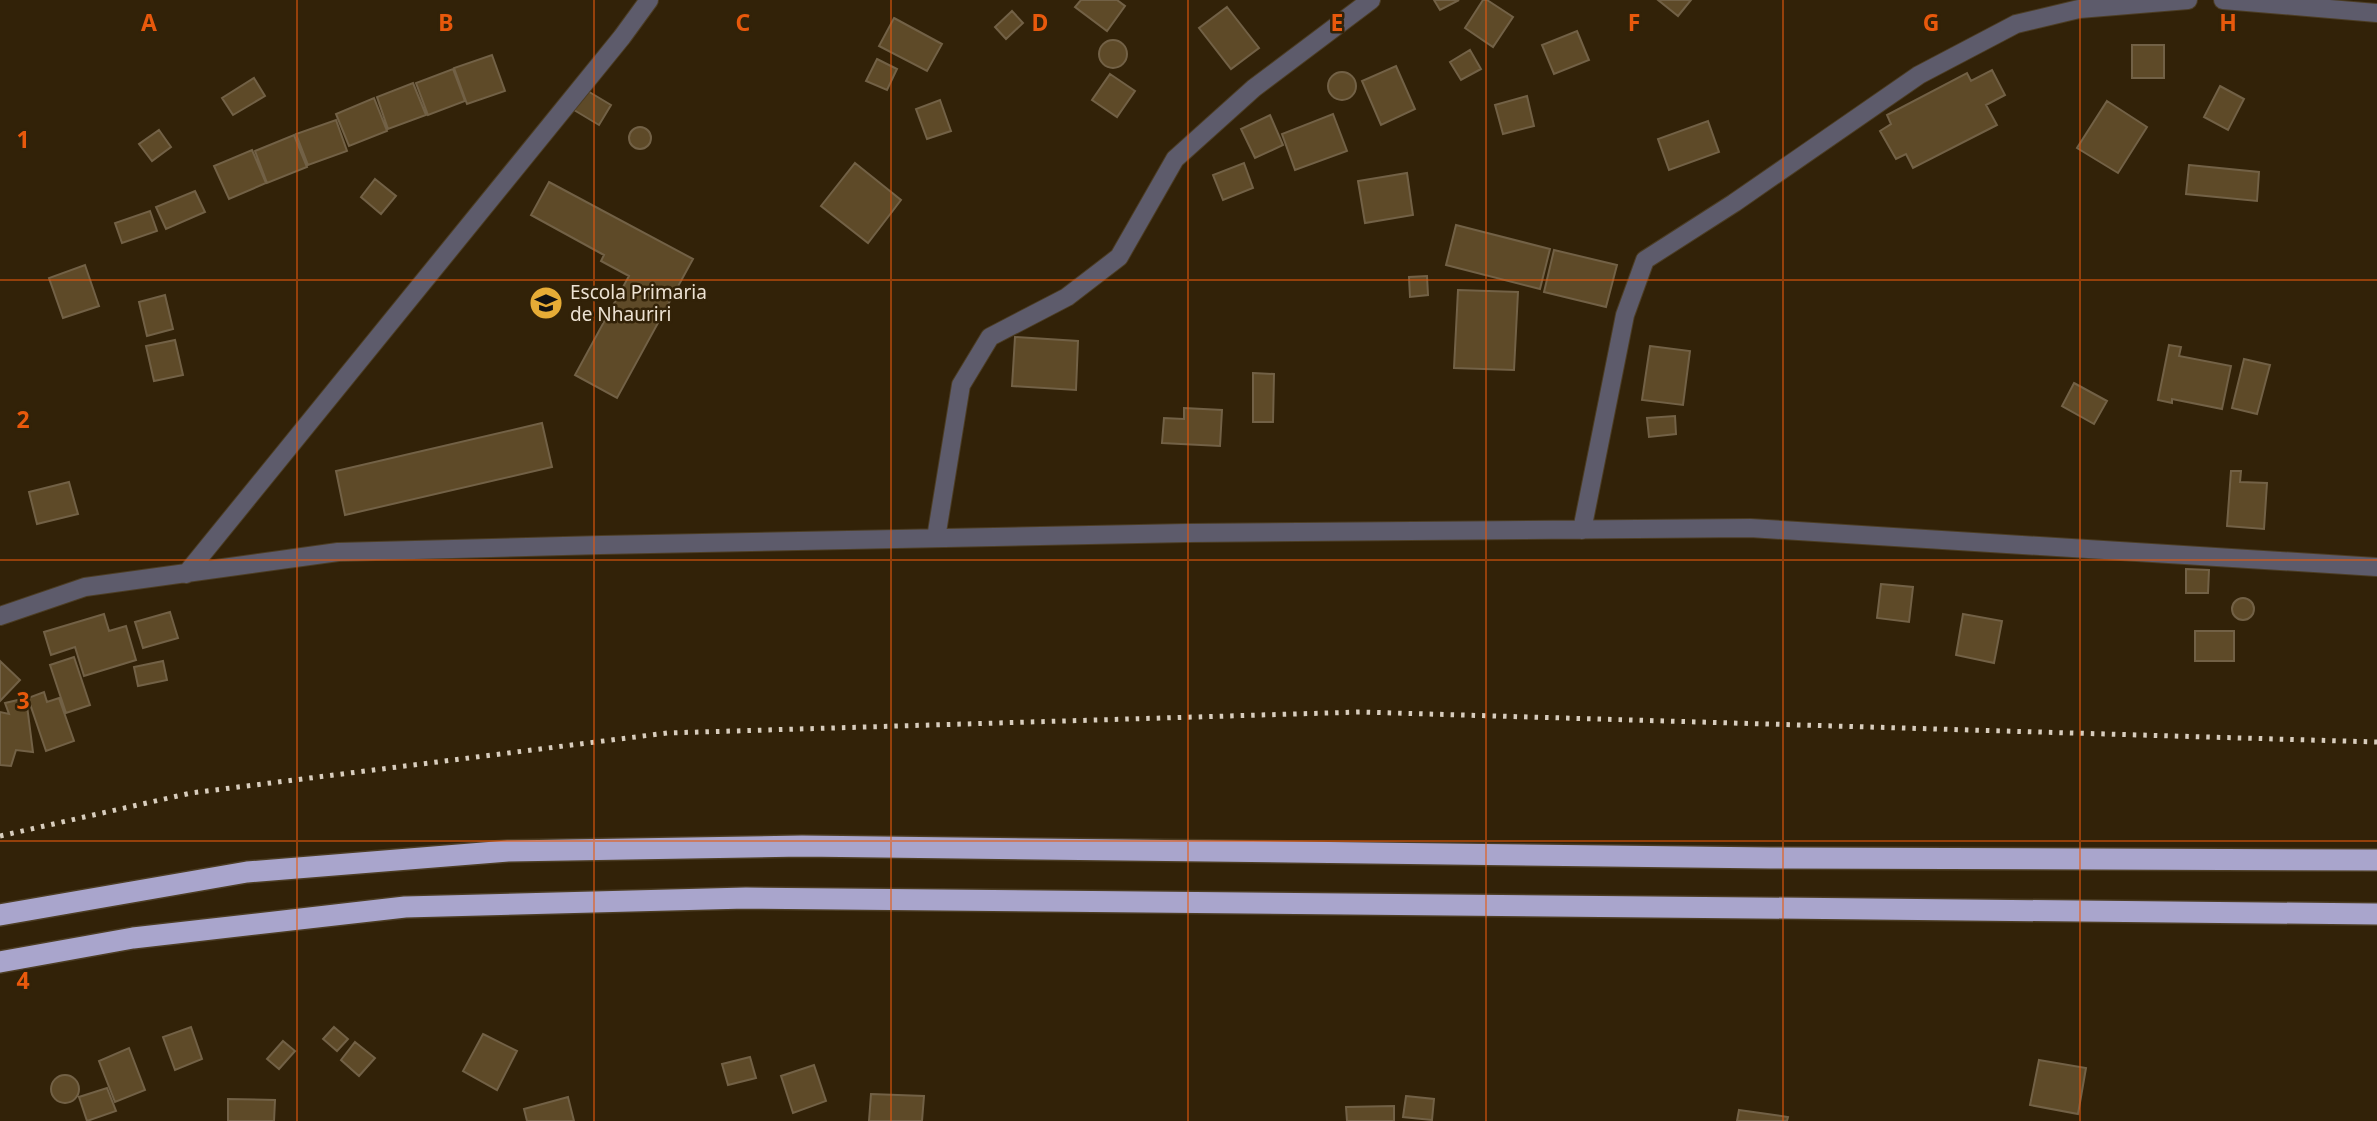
<svg xmlns="http://www.w3.org/2000/svg" width="2377" height="1121" font-family="'Noto Sans',sans-serif">
  <rect width="100%" height="100%" fill="#322208"/>
  <path fill="#5e4a28" stroke="#726146" stroke-width="2" d="M1081,0H1117L1125,6L1107,31L1075,7Z
    M1434,0H1459L1440,10Z
    M1483,0H1487L1513,17L1493,47L1465,28Z
    M1658,0H1691L1678,16Z
    M1227,7L1259,48L1231,69L1199,28Z
    M1012,11L1023,23L1006,39L995,27Z
    M894,18L942,44L927,71L879,46Z
    M1577,31L1589,60L1554,74L1542,45Z
    M1099 54a14 14 0 1 1 28 0a14 14 0 1 1-28 0Z
    M2132,45H2164V78H2132Z
    M1470,50L1481,69L1461,80L1450,62Z
    M492,55L505,91L467,104L454,68Z
    M877,59L897,69L887,90L866,81Z
    M1396,66L1415,109L1381,125L1362,81Z
    M453,69L465,101L428,115L416,83Z
    M1992,70L2005,95L1986,105L1997,125L1913,168L1906,154L1896,159L1880,131L1891,124L1887,115L1967,73L1971,81Z
    M1328 86a14 14 0 1 1 28 0a14 14 0 1 1-28 0Z
    M1110,74L1135,91L1117,117L1092,100Z
    M254,78L265,96L233,115L222,98Z
    M413,83L426,115L388,129L377,97Z
    M2220,86L2244,99L2228,130L2204,117Z
    M586,90L611,105L599,125L574,110Z
    M1527,96L1534,126L1503,134L1495,105Z
    M374,98L387,131L349,146L336,114Z
    M940,100L951,131L927,139L916,109Z
    M2107,101L2147,127L2118,173L2077,148Z
    M1333,114L1347,151L1295,170L1282,134Z
    M1270,115L1283,145L1255,158L1241,129Z
    M336,120L347,151L308,165L296,134Z
    M1708,121L1719,152L1669,170L1658,139Z
    M629 138a11 11 0 1 1 22 0a11 11 0 1 1-22 0Z
    M159,130L171,147L152,161L139,144Z
    M294,135L307,167L267,183L255,151Z
    M252,150L266,183L229,199L214,166Z
    M855,163L901,200L868,243L821,206Z
    M1244,163L1253,188L1223,200L1213,175Z
    M2189,165L2259,172L2257,201L2186,194Z
    M1407,173L1413,215L1365,223L1358,181Z
    M375,179L396,196L381,214L361,197Z
    M549,182L693,259L617,398L575,375L629,276L601,261L604,255L531,215Z
    M195,191L205,212L166,229L156,207Z
    M150,211L157,231L122,243L115,223Z
    M1456,225L1550,249L1540,289L1446,265Z
    M1554,250L1617,265L1606,307L1544,292Z
    M85,265L99,306L63,318L49,278Z
    M1427,276L1428,295L1410,297L1409,277Z
    M1458,290L1518,292L1514,370L1454,368Z
    M165,295L173,329L147,336L139,302Z
    M1015,337L1078,341L1076,390L1012,386Z
    M175,340L183,375L154,381L146,346Z
    M2169,345L2181,347L2179,356L2231,366L2222,409L2172,399V403L2158,400Z
    M1650,346L1690,351L1683,405L1642,400Z
    M2244,359L2270,365L2257,414L2232,408Z
    M1253,373L1274,374L1273,422H1253Z
    M2074,383L2107,401L2094,424L2062,406Z
    M1184,408L1222,410L1220,446L1162,443L1164,418L1184,419Z
    M1675,416L1676,434L1649,437L1647,418Z
    M542,423L552,467L345,515L336,471Z
    M2231,471H2241L2240,482L2267,483L2264,529L2227,526Z
    M69,482L78,514L37,524L29,492Z
    M2186,569L2209,570L2208,593H2186Z
    M1881,584L1913,587L1909,622L1877,618Z
    M2232 609a11 11 0 1 1 22 0a11 11 0 1 1-22 0Z
    M170,612L178,638L143,648L135,622Z
    M104,614L109,631L126,626L136,660L84,676L75,647L51,655L44,632Z
    M1963,614L2002,621L1994,663L1956,655Z
    M2195,631H2234V661H2195Z
    M74,657L90,705L66,713L50,665Z
    M0,661L20,680L0,701Z
    M163,661L167,680L138,686L134,667Z
    M44,692L47,702L59,698L74,741L46,751L28,698Z
    M26,698L33,752L16,750L11,766L0,765V712L9,714L5,703Z
    M191,1027L202,1059L175,1070L163,1037Z
    M334,1027L348,1039L337,1051L323,1039Z
    M483,1034L517,1051L497,1090L463,1071Z
    M283,1041L295,1051L279,1069L267,1059Z
    M355,1042L375,1058L359,1076L341,1060Z
    M129,1048L145,1090L115,1102L99,1061Z
    M750,1057L756,1078L728,1085L722,1064Z
    M2039,1060L2086,1068L2078,1114L2030,1105Z
    M814,1065L826,1101L793,1113L781,1076Z
    M51 1089a14 14 0 1 1 28 0a14 14 0 1 1-28 0Z
    M107,1088L116,1111L87,1121L79,1097Z
    M871,1094L924,1096L922,1121H869Z
    M1406,1096L1434,1099L1432,1120L1403,1117Z
    M568,1097L574,1121H527L524,1109Z
    M228,1099L275,1100L274,1121H228Z
    M1394,1106V1121H1347L1346,1107Z
    M1739,1110L1788,1117L1787,1121H1737Z"/>
  <g fill="none" stroke-linecap="round" stroke-linejoin="round">
    <defs>
      <path id="street" d="M2223,0L2377,13
        M1582,530L1625,315L1645,260L1734,203L1919,75L2016,24L2079,9L2188,0
        M936,538L961,385L990,337L1067,297L1119,257L1175,159L1254,88L1371,0
        M186,574L622,37L649,0
        M0,616L85,587L338,552L601,545L1187,533L1750,528L2377,567"/>
      <path id="highway" d="M0,915L247,872L508,851L802,846L1770,858L2377,860
        M0,962L133,938L405,907L746,898L2377,914"/>
    </defs>
    <use href="#street" stroke="#4c3d24" stroke-width="20"/>
    <use href="#highway" stroke="#4c3d24" stroke-width="24"/>
    <use href="#street" stroke="#5d5b6b" stroke-width="18"/>
    <use href="#highway" stroke="#a9a5cc" stroke-width="21"/>
    <path stroke="#d8cdbd" stroke-width="5" stroke-dasharray="3.5 7" stroke-linecap="butt" d="M0,836L191,793L667,733L1360,712L2377,742"/>
  </g>
  <path fill="none" stroke="#e8590c" stroke-width="2" stroke-opacity="0.55" d="M297,0V1121M594,0V1121M891,0V1121M1188,0V1121M1486,0V1121M1783,0V1121M2080,0V1121M0,280H2377M0,560H2377M0,841H2377"/>
  <defs>
    <symbol id="school-disc" viewBox="-11 -11 22 22"><circle r="9.5" fill="#e6ac36" stroke="#322208"/><path d="M0-5L7-2L0 1L-7-2ZM-4 1L0 2.5L4 1V4Q0 6-4 4Z" fill="#111"/></symbol>
  </defs>
  <g fill-rule="evenodd">
    <use href="#school-disc" x="527" y="284" width="38" height="38"/>
  </g>
  <g text-anchor="middle" stroke-width="5" stroke-linejoin="round" paint-order="stroke">
    <g font-size="19" fill="#ede2d3" stroke="#322208" text-anchor="start">
      <text x="570" y="299">Escola Primaria<tspan x="570" dy="22">de Nhauriri</tspan></text>
    </g>
  </g>
  <g font-size="23" text-anchor="middle" font-weight="bold" fill="#e8590c" stroke="#322208" stroke-width="5" stroke-linejoin="round" paint-order="stroke">
    <text x="149" y="31">A</text>
    <text x="446" y="31">B</text>
    <text x="743" y="31">C</text>
    <text x="1040" y="31">D</text>
    <text x="1337" y="31">E</text>
    <text x="1634" y="31">F</text>
    <text x="1931" y="31">G</text>
    <text x="2228" y="31">H</text>
    <text x="23" y="148">1</text>
    <text x="23" y="428">2</text>
    <text x="23" y="709">3</text>
    <text x="23" y="989">4</text>
  </g>
</svg>
